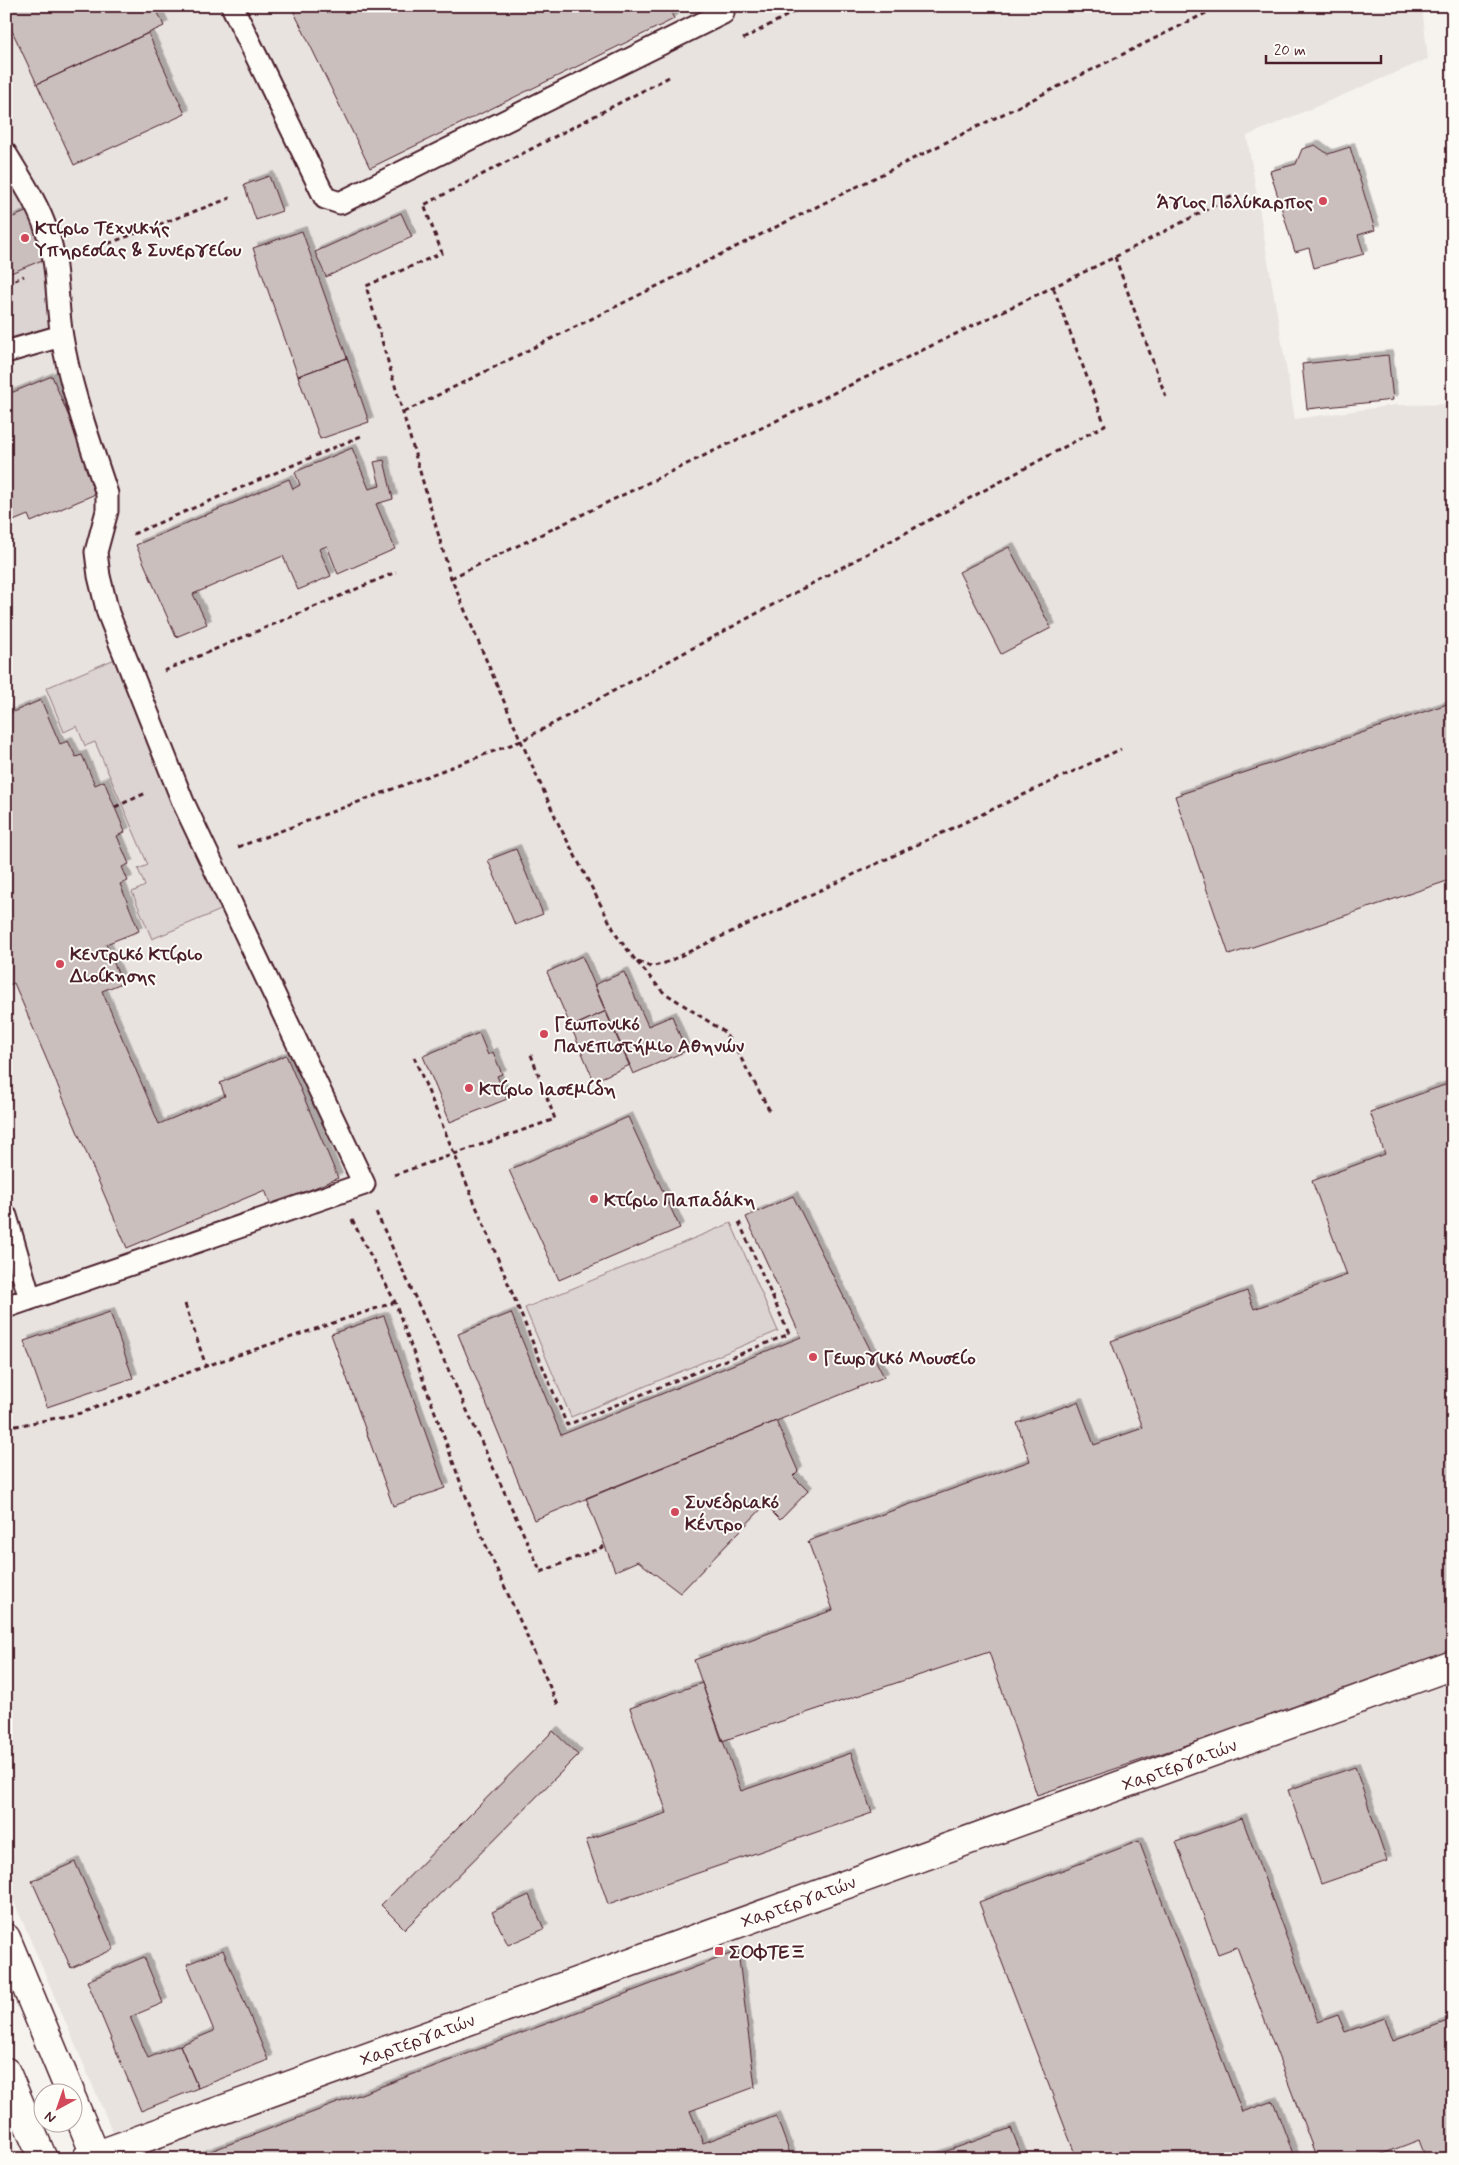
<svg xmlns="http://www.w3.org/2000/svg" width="1459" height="2165" font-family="Mynerve,sans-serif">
  <defs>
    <filter id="shadow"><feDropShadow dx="4.5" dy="-4.5" stdDeviation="0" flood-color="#0004"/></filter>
  </defs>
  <rect width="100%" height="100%" fill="#f6f3ef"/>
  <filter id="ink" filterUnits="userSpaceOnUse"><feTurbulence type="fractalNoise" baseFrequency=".02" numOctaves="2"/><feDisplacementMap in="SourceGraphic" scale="10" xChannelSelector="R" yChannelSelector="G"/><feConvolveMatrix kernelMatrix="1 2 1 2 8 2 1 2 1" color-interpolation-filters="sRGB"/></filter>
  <g filter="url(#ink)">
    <path fill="#e9e3e0" d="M6,6H1422L1428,59L1247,136L1295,419L1395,405L1453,404V2159H124L6,1883Z
      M6,2129L9,2135L19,2159H6Z"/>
    <path fill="#dcd4d2" stroke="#937a7e" d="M11,173L67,288L71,321L6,339V174Z
      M122,656L228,907L152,939L132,892L145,886L138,869L148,865L95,742L85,746L77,726L64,732L46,688Z
      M731,1223L778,1331L571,1417L525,1308Z
      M6,1260L14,1287L6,1290Z"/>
    <path fill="#cbbfbe" stroke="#4a1f2b" filter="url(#shadow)" d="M6,6H155L164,26L37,84L6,18Z
      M291,6H668L674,19L370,168Z
      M148,33L185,114L74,165L37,84Z
      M1315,145L1328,154L1350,147L1375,230L1358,235L1364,254L1314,268L1309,248L1295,252L1270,171L1296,164L1302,149Z
      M269,176L282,211L256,220L244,185Z
      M33,209L52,256L6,275V220Z
      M401,213L412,237L326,277L315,252Z
      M302,231L347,358L298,376L253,248Z
      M1388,355L1393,400L1307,409L1302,364Z
      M347,358L369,422L320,439L298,376Z
      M52,376L100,492L31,522L28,515L6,524V395Z
      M352,448L369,489L380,486L374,462L384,460L393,499L376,504L395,549L338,574L327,546L319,549L331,576L298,590L283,556L193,594L207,624L176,637L136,545L289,479L293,489L300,485L295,472Z
      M1009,547L1051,628L1001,654L959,572Z
      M41,700L60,744L68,741L76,757L82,755L95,785L104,781L125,832L117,836L129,864L122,867L128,881L120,884L139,931L106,944L122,983L102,991L159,1124L225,1096L220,1083L286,1055L338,1178L271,1206L265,1190L127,1248L14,983L6,986V709L8,714Z
      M1453,702V879L1229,955L1175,796Z
      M516,849L543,914L515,925L488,860Z
      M582,956L606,1011L571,1027L547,972Z
      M624,972L648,1026L672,1016L686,1051L633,1074L594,985Z
      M606,1011L630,1065L594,1081L571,1027Z
      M479,1033L488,1055L493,1052L502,1074L497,1076L507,1099L450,1122L423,1056Z
      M1453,1082V1656L1037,1795L989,1652L722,1741L694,1660L833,1610L808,1541L1030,1461L1017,1423L1078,1402L1094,1445L1143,1428L1111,1341L1247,1291L1254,1309L1347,1275L1312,1181L1385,1154L1370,1112Z
      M628,1117L680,1228L559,1280L509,1170Z
      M793,1196L884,1377L534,1520L458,1334L511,1313L561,1435L801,1337L746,1217Z
      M110,1312L133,1378L47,1407L24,1341Z
      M384,1316L445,1488L393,1506L331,1334Z
      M776,1421L798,1471L793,1476L808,1491L780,1520L765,1505L680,1593L638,1561L615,1571L586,1498Z
      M702,1683L741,1791L851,1753L872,1813L608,1904L586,1840L667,1813L630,1708Z
      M553,1731L578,1755L405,1929L381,1905Z
      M1355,1767L1387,1861L1321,1884L1288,1790Z
      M1242,1818L1318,2022L1338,2015L1345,2032L1385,2018L1393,2041L1453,2019V2159H1426L1419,2140L1369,2159H1317L1237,1947L1218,1954L1176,1842Z
      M1139,1841L1242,2112L1273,2101L1295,2159H1077L979,1902Z
      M75,1862L114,1949L71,1968L32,1881Z
      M529,1895L544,1929L508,1945L492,1912Z
      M223,1950L268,2060L198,2088L180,2045L214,2031L187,1964Z
      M738,1951L755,2087L690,2111L703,2143L776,2116L792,2159H190Z
      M144,1957L163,2003L130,2017L148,2058L180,2045L198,2088L141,2111L87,1981Z
      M1011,2128L1023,2159H925Z"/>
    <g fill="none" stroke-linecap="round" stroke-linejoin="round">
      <defs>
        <path id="lane" d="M232,6L325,198L340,203L723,13L722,6
          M6,154C21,179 38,204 47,232C59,265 56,302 62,337C71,391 90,442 107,494V511L96,552L99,576L108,613L183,802L364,1184L6,1307
          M6,352L61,336
          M6,1216L30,1299"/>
        <path id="street" d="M86,2159L1453,1665"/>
        <path id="secondary" d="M6,1938L70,2092
          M6,2072L43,2159
          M72,2099L97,2159"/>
      </defs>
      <use href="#lane" stroke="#4a1f2b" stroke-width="25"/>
      <use href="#street" stroke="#4a1f2b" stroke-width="31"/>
      <use href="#secondary" stroke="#4a1f2b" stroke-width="31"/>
      <path stroke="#4a1f2b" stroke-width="3" stroke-dasharray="5 4" stroke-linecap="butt" d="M743,39L805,6
        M669,77L424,205L442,253L366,286L451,578L521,741L559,825L617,936L636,961L651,967L665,963L1121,749
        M83,253L230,198
        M1115,257L1167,400
        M6,284L24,276
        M404,412L1220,6
        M133,534L361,436
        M451,578L1115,257L1233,196
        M164,671L396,572
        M115,807L146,793
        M238,847L521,741L1105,425L1053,287
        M637,962L662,991L723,1031L737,1051L771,1113
        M414,1057L567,1425L789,1334L739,1222
        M394,1175L555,1119L530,1052
        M376,1212L541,1572L605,1546
        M352,1220L395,1302L461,1484L484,1541L558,1705
        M185,1304L206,1366
        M6,1428L81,1413L206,1366L395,1302"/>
      <use href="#lane" stroke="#fdfcf7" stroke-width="21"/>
      <use href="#street" stroke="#fdfcf7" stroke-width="28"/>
      <use href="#secondary" stroke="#fdfcf7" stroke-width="28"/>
    </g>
  </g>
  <g fill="#d1495b" stroke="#fdfcf7" stroke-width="2">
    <circle cx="1323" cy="201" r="5"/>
    <circle cx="25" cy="238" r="5"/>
    <circle cx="60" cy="964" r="5"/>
    <circle cx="544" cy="1034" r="5"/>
    <circle cx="469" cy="1088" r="5"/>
    <circle cx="594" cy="1199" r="5"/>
    <circle cx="813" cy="1357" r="5"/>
    <circle cx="675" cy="1512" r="5"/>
    <rect x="714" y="1946" width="10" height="10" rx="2.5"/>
  </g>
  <g text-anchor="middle" stroke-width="4" stroke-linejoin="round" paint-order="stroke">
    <g font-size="19" font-weight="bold" fill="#4a1f2b" stroke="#fdfcf7" text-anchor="start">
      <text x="1313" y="208" text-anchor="end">Άγιος Πολύκαρπος</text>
      <text x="35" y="234">Κτίριο Τεχνικής<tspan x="35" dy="22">Υπηρεσίας &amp; Συνεργείου</tspan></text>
      <text x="70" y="960">Κεντρικό Κτίριο<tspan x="70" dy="22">Διοίκησης</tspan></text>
      <text x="554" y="1030">Γεωπονικό<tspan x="554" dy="22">Πανεπιστήμιο Αθηνών</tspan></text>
      <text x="479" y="1095">Κτίριο Ιασεμίδη</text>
      <text x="604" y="1206">Κτίριο Παπαδάκη</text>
      <text x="823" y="1364">Γεωργικό Μουσείο</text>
      <text x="685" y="1508">Συνεδριακό<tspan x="685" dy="22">Κέντρο</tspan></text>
      <text x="729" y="1958">ΣΟΦΤΕΞ</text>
    </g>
    <g font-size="19" fill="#4a1f2b" stroke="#fdfcf7">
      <text transform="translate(1179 1764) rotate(-20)" y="7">Χαρτεργατών</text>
      <text transform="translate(798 1901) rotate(-20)" y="7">Χαρτεργατών</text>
      <text transform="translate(417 2039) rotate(-20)" y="7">Χαρτεργατών</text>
    </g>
  </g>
  <rect width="1459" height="2165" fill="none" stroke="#fdfcf7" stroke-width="25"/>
  <rect x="12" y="12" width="1434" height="2140" fill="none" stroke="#4a1f2b" stroke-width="2" filter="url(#ink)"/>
  <g transform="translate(58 2108) rotate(220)"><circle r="24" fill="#fdfcf7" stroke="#b5a4a5"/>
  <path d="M0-4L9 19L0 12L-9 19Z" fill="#d1495b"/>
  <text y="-8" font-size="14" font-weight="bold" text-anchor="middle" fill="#4a1f2b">N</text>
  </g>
  <path d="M1266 55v8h115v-8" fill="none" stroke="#4a1f2b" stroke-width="2.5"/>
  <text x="1274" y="55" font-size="15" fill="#4a1f2b" stroke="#fdfcf7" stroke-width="4" paint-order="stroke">20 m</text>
</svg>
